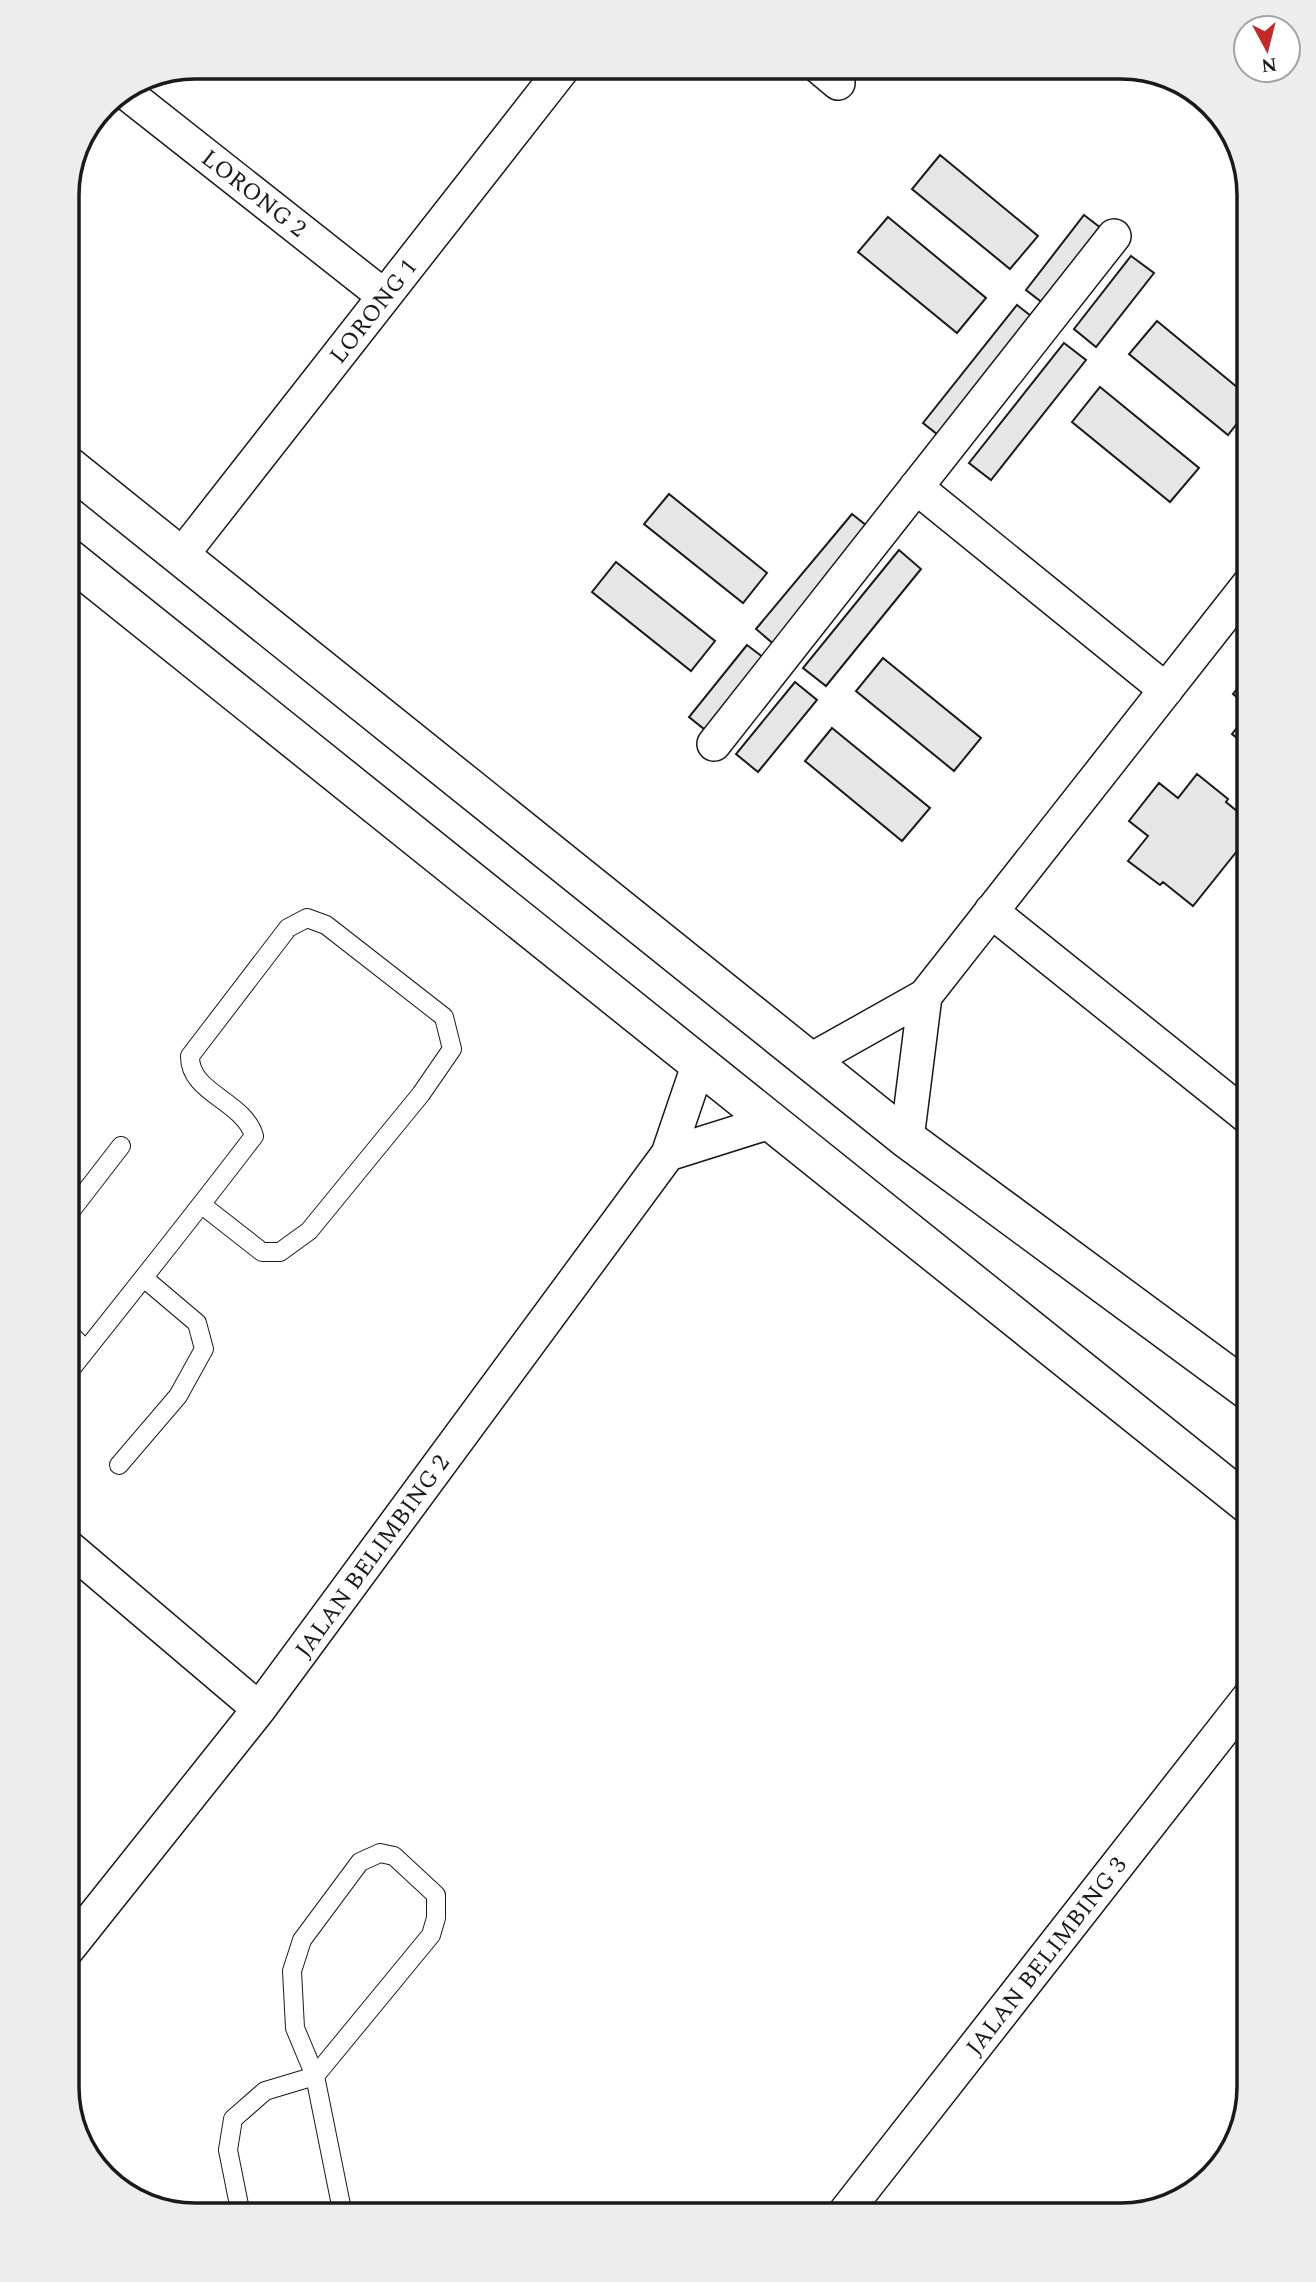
<svg xmlns="http://www.w3.org/2000/svg" width="1316" height="2282" font-family="Spectral,serif">
  <rect width="100%" height="100%" fill="#fff"/>
  <path fill="#e6e6e6" stroke="#1a1a1a" stroke-width="2" d="M940,155L1038,236L1010,269L912,189Z
    M1084,215L1106,232L1048,307L1026,290Z
    M888,217L986,298L957,333L858,252Z
    M1131,256L1154,273L1096,347L1074,329Z
    M1017,305L1036,320L942,438L923,423Z
    M1157,321L1249,397V408L1228,435L1129,354Z
    M1064,343L1086,360L991,480L969,463Z
    M1100,387L1199,468L1170,502L1072,422Z
    M669,494L767,573L743,603L644,524Z
    M852,514L872,530L776,646L756,629Z
    M899,550L921,569L826,686L803,668Z
    M616,562L715,641L691,671L592,592Z
    M747,645L768,661L709,733L689,717Z
    M883,658L981,738L954,771L856,691Z
    M1249,673V707L1233,694Z
    M795,682L817,700L758,772L736,754Z
    M1249,712V748L1232,734Z
    M832,728L930,808L902,841L805,761Z
    M1197,774L1228,799L1226,802L1249,821V836L1193,906L1163,882L1160,885L1128,861L1148,836L1129,821L1159,783L1178,798Z"/>
  <g fill="none" stroke-linecap="round" stroke-linejoin="round">
    <defs>
      <path id="service" d="M67,1216L121,1146
        M67,1331L86,1350
        M67,1374C130,1295 193,1216 254,1136C244,1101 189,1093 190,1056L288,928L307,918L326,925L444,1017L452,1049L421,1094L309,1231L280,1252H262L202,1205
        M119,1465L178,1396L204,1349L197,1323L145,1279
        M241,2215L228,2150L233,2119L265,2091L315,2076L431,1935L436,1918V1895L394,1856L380,1853L360,1862L302,1940L292,1971L295,2028L315,2076L343,2215"/>
      <path id="minor" d="M819,67L838,83
        M124,91L384,296
        M916,487L1166,690
        M181,556L564,67
        M714,744L1114,236
        M991,911L1249,1118
        M811,1060L925,996L1249,584
        M907,1139L925,996
        M668,1154L773,1121
        M67,1546L259,1709
        M67,1950L259,1709L668,1154L699,1063
        M843,2215L1249,1697"/>
      <path id="tertiary" d="M67,465L907,1139L1249,1391
        M67,557L1249,1505"/>
    </defs>
    <use href="#service" stroke="#1a1a1a" stroke-width="20"/>
    <use href="#minor" stroke="#1a1a1a" stroke-width="36"/>
    <use href="#tertiary" stroke="#1a1a1a" stroke-width="41"/>
    <use href="#service" stroke="#fff" stroke-width="18"/>
    <use href="#minor" stroke="#fff" stroke-width="33"/>
    <use href="#tertiary" stroke="#fff" stroke-width="38"/>
  </g>
  <g text-anchor="middle" stroke-width="5" stroke-linejoin="round" paint-order="stroke">
    <g font-size="24" fill="#1a1a1a" stroke="#fff">
      <text transform="translate(254 193) rotate(38)" y="8">LORONG 2</text>
      <text transform="translate(373 311) rotate(-52)" y="8">LORONG 1</text>
      <text transform="translate(372 1556) rotate(-54)" y="8">JALAN BELIMBING 2</text>
      <text transform="translate(1046 1956) rotate(-52)" y="8">JALAN BELIMBING 3</text>
    </g>
  </g>
  <path d="M0 0H1316V2282H0ZM195 79H1121A116 116 0 0 1 1237 195V2087A116 116 0 0 1 1121 2203H195A116 116 0 0 1 79 2087V195A116 116 0 0 1 195 79Z" fill="#ededed" fill-rule="evenodd"/>
  <path fill="none" stroke="#1a1a1a" stroke-width="3.5" d="M195 79H1121A116 116 0 0 1 1237 195V2087A116 116 0 0 1 1121 2203H195A116 116 0 0 1 79 2087V195A116 116 0 0 1 195 79Z"/>
  <g transform="translate(1267 49) rotate(173)"><circle r="33" fill="#ffffff" stroke="#a3a3a3" stroke-width="2"/>
  <path d="M0-5L12 26L0 18L-12 26Z" fill="#c62828"/>
  <text y="-10" font-size="19" font-weight="bold" text-anchor="middle" fill="#1a1a1a">N</text>
  </g>
</svg>
